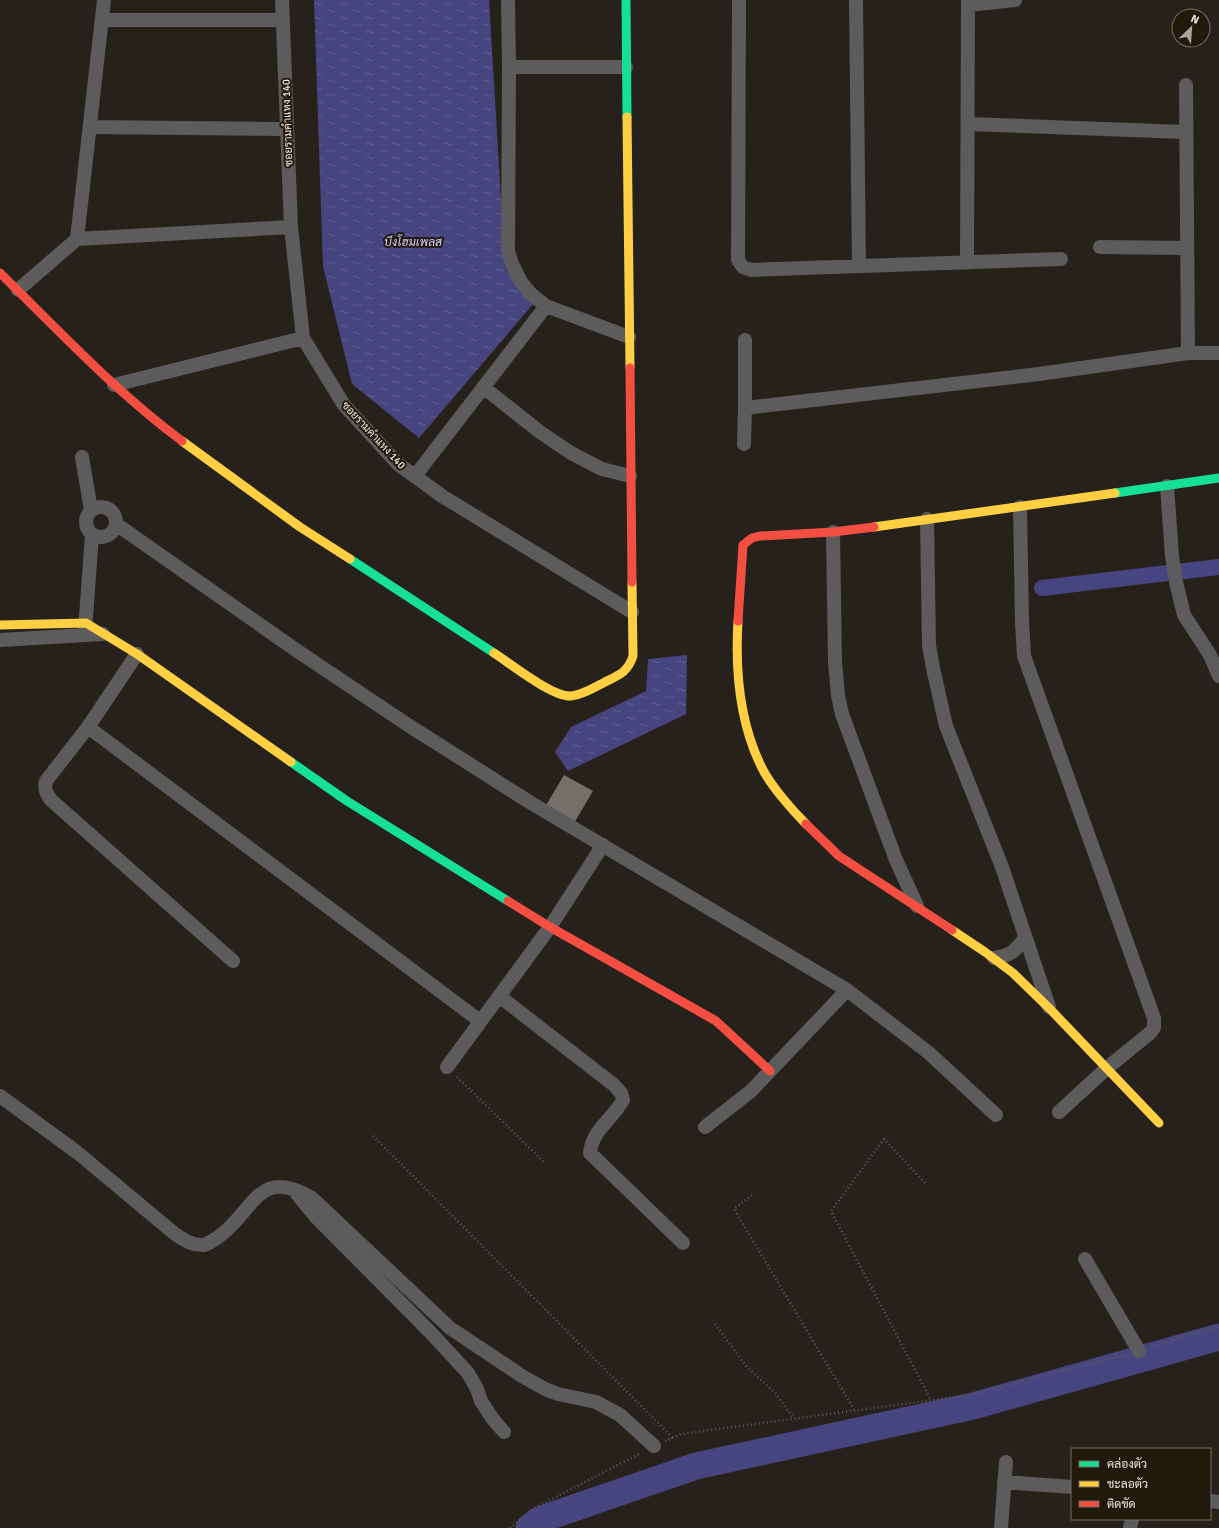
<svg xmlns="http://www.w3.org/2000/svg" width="1219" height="1528" font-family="Signika,Sarabun,sans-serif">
  <defs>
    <pattern id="water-ripples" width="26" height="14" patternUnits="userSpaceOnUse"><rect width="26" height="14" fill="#47457f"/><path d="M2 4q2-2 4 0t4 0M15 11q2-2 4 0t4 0" fill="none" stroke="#626091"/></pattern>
  </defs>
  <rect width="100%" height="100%" fill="#26221b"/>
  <path fill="url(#water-ripples)" d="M314,0H489L505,267L534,303L419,438L352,384L323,266Z
    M687,655L686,714L568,771L555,752L571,727L646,691L648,659Z"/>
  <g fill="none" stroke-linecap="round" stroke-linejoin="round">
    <path stroke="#47457f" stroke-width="16" d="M1042,588L1219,567"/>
    <path stroke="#47457f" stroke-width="27" d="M529,1528L539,1520L696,1466L973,1406L1219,1337"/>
  </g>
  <path fill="#74716a" d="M564,775L593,791L574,823L545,807Z"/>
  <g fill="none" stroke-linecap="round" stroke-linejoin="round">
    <path stroke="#5d5c5a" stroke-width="2.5" stroke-dasharray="1 3" stroke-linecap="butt" d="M457,1077L545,1163
      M373,1136L673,1438
      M925,1183L884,1139L831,1211L931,1400
      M752,1195L734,1209L855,1411
      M715,1324L746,1366L776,1394L794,1419
      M1151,1347L1219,1326
      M665,1441L681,1434L970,1395L1125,1355
      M510,1528L533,1509L641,1453"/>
    <path stroke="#5d5c5c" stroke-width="14" d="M282,0L291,227L303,338L344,405L398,464L442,496L632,612
      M508,0L509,67L508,251L512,264L521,282L531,294L546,306L629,337
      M739,0L738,260L743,267L751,270L1061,259
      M856,0L859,266
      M968,5L1015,0
      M102,20H282
      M509,67H626
      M1186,85L1188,353
      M968,124L1185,132
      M90,127L287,129
      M77,239L104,0
      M1100,247L1187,248
      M967,263L968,0
      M18,290L77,239L291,227
      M745,340V408
      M114,385L303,338
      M483,387L540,432L571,453L602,469L630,476
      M744,444L745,408L1039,374L1188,353H1219
      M82,457L91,510
      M415,476L546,306
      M1167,486L1172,556L1176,582L1184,615L1210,655L1219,676
      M86 522a15 15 0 1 1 30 0a15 15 0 1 1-30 0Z
      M1020,507L1022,621L1024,656L1154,1018V1028L1150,1033L1107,1068L1059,1112
      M927,519L929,645L933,668L946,726L1002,867L1049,1007
      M116,524L296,650L408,725L531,803L847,990L929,1053L996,1115
      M833,532L835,662L838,695L842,714L896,860L917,906
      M85,631L92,535
      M0,640L103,634
      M137,654L88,727L46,781C44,789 46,793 51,800L233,961
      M88,727L480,1021
      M994,958C1012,955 1014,952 1025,938
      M499,996L614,1085L621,1093L623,1100C612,1120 592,1130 590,1153L683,1243
      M447,1067L550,927L603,845
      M0,1096L78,1153L175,1234C184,1240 193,1246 204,1245C208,1244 213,1240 217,1238C254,1213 257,1165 312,1198L450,1328L522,1376L545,1389L558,1394L596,1402L620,1415L654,1446
      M705,1127L751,1091L847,990
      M297,1194L316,1217L432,1334L468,1373L477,1389L481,1401L492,1418L504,1432
      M1085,1259L1139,1351
      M1004,1482L1072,1487
      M1210,1501L1219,1502
      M1001,1528L1006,1462
      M1130,1528L1132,1519"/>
    <path stroke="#16e098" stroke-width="9" d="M626,0L627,117
      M1115,493L1219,478
      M350,559L494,653
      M291,762L347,801L508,901"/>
    <path stroke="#ffcf43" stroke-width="9" d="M627,117L630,368
      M182,441L300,527L350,559
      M874,527L1115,493
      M738,621C735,671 740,724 762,768C771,786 792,810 806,824
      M0,625L86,623L137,654L291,762
      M494,653C511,664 552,697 571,696C583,695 595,687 605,682C619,675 628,672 633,656L632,582
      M952,930L985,952L1013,973L1050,1009L1159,1123"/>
    <path stroke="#f24e42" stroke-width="9" d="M0,273C59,331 116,392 182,441
      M630,368L632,582
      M738,621L743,545L752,538L760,536L833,532L874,527
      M806,824L839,856L952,930
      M508,901L550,927L716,1021L770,1071"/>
  </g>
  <g text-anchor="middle" stroke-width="4" stroke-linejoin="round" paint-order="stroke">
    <g font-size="11" fill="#f1ebe2" stroke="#21190c">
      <text transform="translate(287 123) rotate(-92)" y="4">ซอยรามคำแหง 140</text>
      <text transform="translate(374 435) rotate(47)" y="4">ซอยรามคำแหง 140</text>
    </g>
    <g font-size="12" font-style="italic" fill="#d1d4fb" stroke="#21190c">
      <text x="413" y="246">บึงโฮมเพลส</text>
    </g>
  </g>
  <rect x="1071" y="1448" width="140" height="72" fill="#21190c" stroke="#746d62"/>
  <rect x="1079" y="1461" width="20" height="6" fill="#16e098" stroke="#746d62"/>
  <text x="1107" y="1468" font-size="12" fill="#f1ebe2">คล่องตัว</text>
  <rect x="1079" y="1481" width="20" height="6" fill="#ffcf43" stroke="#746d62"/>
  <text x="1107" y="1488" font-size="12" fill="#f1ebe2">ชะลอตัว</text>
  <rect x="1079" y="1501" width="20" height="6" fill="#f24e42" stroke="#746d62"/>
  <text x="1107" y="1508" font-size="12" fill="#f1ebe2">ติดขัด</text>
  <g transform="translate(1191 28) rotate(25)"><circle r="19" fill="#21190c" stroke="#746d62"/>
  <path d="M0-3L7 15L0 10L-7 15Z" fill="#aaa59c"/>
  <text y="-6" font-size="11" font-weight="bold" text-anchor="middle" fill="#f1ebe2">N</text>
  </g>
</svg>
